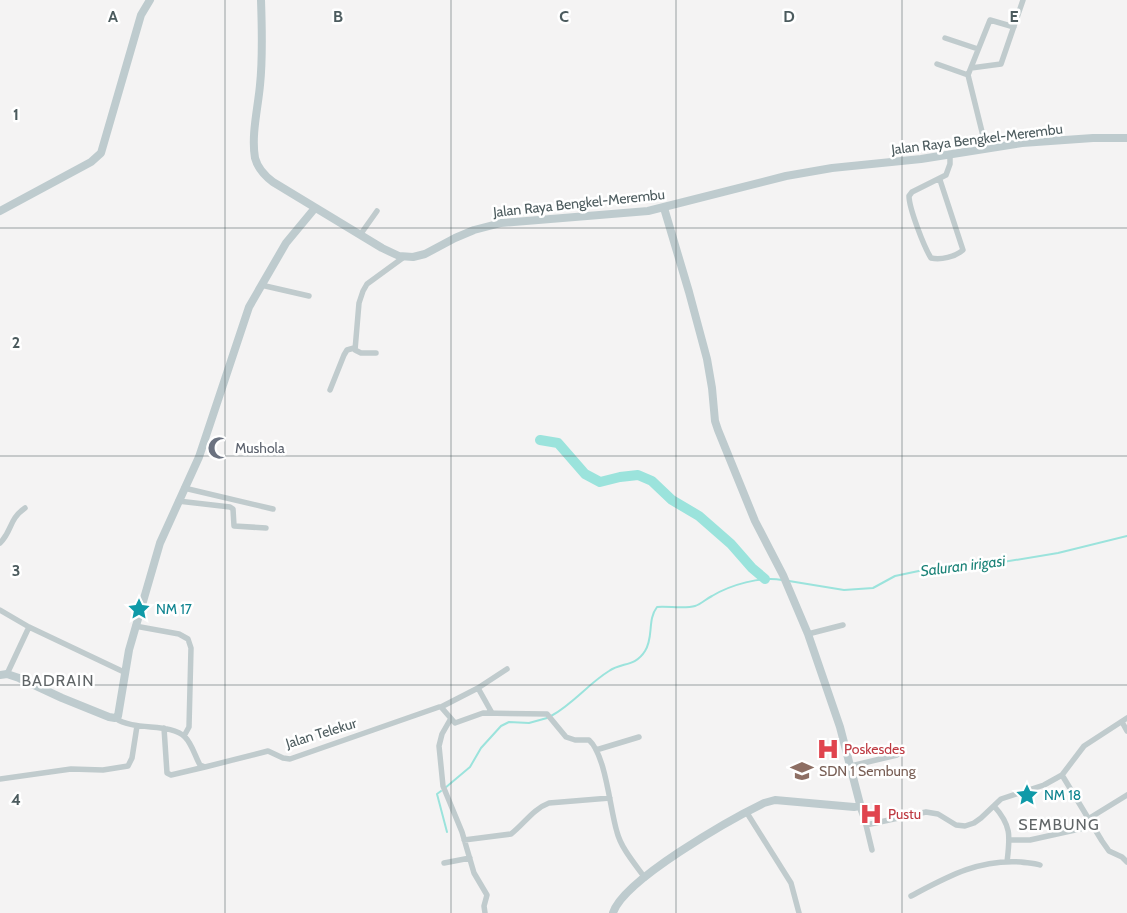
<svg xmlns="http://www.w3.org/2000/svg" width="1127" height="913" font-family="Cabin,sans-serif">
  <rect width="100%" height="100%" fill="#f4f3f3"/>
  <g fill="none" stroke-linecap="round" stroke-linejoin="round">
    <path stroke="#9be3dc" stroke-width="2" d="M789,581L844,590L873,588L895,576L947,565L991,564L1058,553L1127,536
      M551,716C573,704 588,684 609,671C622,662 635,667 645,651C654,637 647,620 657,607C667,606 686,609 695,606C701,604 706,599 712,596C730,585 761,576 782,580
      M445,788L470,767L481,748L501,726L509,722L529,723L547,718
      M441,791L437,794L447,832"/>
    <path stroke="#9be3dc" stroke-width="10" d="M540,440L558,443L585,474L600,482L620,477L638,475L652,481L672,500L699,516L731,544L752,568L765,579"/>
    <path stroke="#c0cbcd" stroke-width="5.5" d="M945,38L978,49
      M937,64L968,75
      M971,68L1001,64L1023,0
      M986,148L968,75L990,20L1014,27
      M940,180L963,250C955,257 941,260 931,258C924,247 909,208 909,196L912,192L946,175L950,164V154
      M360,235L377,211
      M261,285L309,296
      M376,353H361L355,350L359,303L363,291L367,284L404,257
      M330,390L344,355L347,350L354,348
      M184,488L273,509
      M178,501L230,507L233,509L234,526L266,528
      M0,543C13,530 8,520 25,508
      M0,610L29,627L126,673
      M135,626L179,634L188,639L191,648L189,727L184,736
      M808,634L843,625
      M7,674L29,627
      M478,688L492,713
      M441,707L478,688L507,669
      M115,718C135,732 170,722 185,737C192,744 195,756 200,765L205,767L268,751L283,758L290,759L439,707H441L455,723L483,713L547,714L566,737L575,740H589C606,755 610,810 617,832C621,848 635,864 645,878
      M450,720L442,734L439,746L443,786L462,832L474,873L487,895L484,906L485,913
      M1122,722L1127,731
      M164,728L167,773L171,775L205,767
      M596,750L639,737
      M851,766L897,755
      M1062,775L1102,841L1109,851L1122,857L1127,862
      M0,779L71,769L103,770L128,766L132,758L137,726
      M859,806L866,825L926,812L938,814L956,825L965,826L974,823L981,818L1001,799L1044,785L1062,775L1084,746L1127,718
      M994,806C1012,826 1010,837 1007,862
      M747,813L791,883L799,913
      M1088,819L1127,795
      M866,825L872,850
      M464,840L511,834C524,824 533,809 549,803L610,798
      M1010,840H1030L1093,826
      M444,863L470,858
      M911,896C947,877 978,859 1021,862C1027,863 1034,863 1040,865"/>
    <path stroke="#becbce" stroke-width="8" d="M261,0C262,28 263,57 260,85C258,108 251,135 255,158C258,169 265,176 273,182L382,248L399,256L413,257L425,254L455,238L474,230L501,223L648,211L786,176L832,168L921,159L1022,143L1093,138H1127
      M0,211L91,162L101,153L141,15L150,0
      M0,675L7,674L19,678L62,698L109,717L115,718L118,716L129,650L160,543L199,457L249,307L286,243L315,208
      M613,913C623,880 731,819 764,803L775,800L854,807L859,806L860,804L840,727L808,634L783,575L755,521L718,430L715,421L712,388L707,359L689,292L664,208"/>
  </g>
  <path fill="none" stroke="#4c5b5e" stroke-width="1" stroke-opacity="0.55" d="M225,0V913M451,0V913M676,0V913M902,0V913M0,228H1127M0,456H1127M0,685H1127"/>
  <defs>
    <symbol id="mosque-bare" viewBox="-9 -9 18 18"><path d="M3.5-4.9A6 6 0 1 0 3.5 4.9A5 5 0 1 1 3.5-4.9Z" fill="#6b7280" stroke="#fff" stroke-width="2.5" paint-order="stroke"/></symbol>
    <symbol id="sight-bare" viewBox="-9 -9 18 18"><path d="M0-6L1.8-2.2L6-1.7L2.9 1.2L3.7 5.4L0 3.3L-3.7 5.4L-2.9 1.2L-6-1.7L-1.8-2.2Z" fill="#0f9aa8" stroke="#fff" stroke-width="2.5" paint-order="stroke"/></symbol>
    <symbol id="hospital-bare" viewBox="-9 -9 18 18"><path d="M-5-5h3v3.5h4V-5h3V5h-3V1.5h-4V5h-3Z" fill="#e0444e" stroke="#fff" stroke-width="2.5" paint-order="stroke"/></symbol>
    <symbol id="school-bare" viewBox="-9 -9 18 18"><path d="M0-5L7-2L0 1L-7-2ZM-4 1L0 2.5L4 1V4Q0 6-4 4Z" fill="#8d6e63" stroke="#fff" stroke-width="2.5" paint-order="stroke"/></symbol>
  </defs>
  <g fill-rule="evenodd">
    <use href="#mosque-bare" x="203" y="432" width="32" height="32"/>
    <use href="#sight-bare" x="123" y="593" width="32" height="32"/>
    <use href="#hospital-bare" x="812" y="733" width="32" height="32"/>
    <use href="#school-bare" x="786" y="755" width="32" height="32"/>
    <use href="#sight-bare" x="1011" y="779" width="32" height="32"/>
    <use href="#hospital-bare" x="855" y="798" width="32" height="32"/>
  </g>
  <g text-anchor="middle" stroke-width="5" stroke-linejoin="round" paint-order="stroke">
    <g font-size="14" fill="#4c5b5e" stroke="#fff">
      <text transform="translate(977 139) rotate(-7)" y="5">Jalan Raya Bengkel-Merembu</text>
      <text transform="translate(579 203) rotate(-6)" y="5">Jalan Raya Bengkel-Merembu</text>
      <text transform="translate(321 733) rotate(-17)" y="5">Jalan Telekur</text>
    </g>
    <g font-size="14" fill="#5b616d" stroke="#fff" text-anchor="start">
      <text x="235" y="453">Mushola</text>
    </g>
    <g font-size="14" fill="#0d838f" stroke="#fff" text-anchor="start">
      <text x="156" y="614">NM 17</text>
      <text x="1044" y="800">NM 18</text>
    </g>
    <g font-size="14" fill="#be3a42" stroke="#fff" text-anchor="start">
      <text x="844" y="754">Poskesdes</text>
      <text x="888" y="819">Pustu</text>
    </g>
    <g font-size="14" fill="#785e54" stroke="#fff" text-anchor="start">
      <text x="819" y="776">SDN 1 Sembung</text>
    </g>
    <g font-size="15" font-style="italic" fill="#1c8378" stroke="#fff">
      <text transform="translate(963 566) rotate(-7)" y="5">Saluran irigasi</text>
    </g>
    <g font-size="16" letter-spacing="1" fill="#606567" stroke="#fff">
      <text x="58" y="686">BADRAIN</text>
      <text x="1059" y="830">SEMBUNG</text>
    </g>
  </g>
  <g font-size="16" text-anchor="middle" font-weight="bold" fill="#4c5b5e" stroke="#fff" stroke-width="5" stroke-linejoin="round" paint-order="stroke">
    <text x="113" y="22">A</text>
    <text x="338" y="22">B</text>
    <text x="564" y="22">C</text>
    <text x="789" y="22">D</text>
    <text x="1014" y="22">E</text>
    <text x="16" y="120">1</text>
    <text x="16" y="348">2</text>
    <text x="16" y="576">3</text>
    <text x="16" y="805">4</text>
  </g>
</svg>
